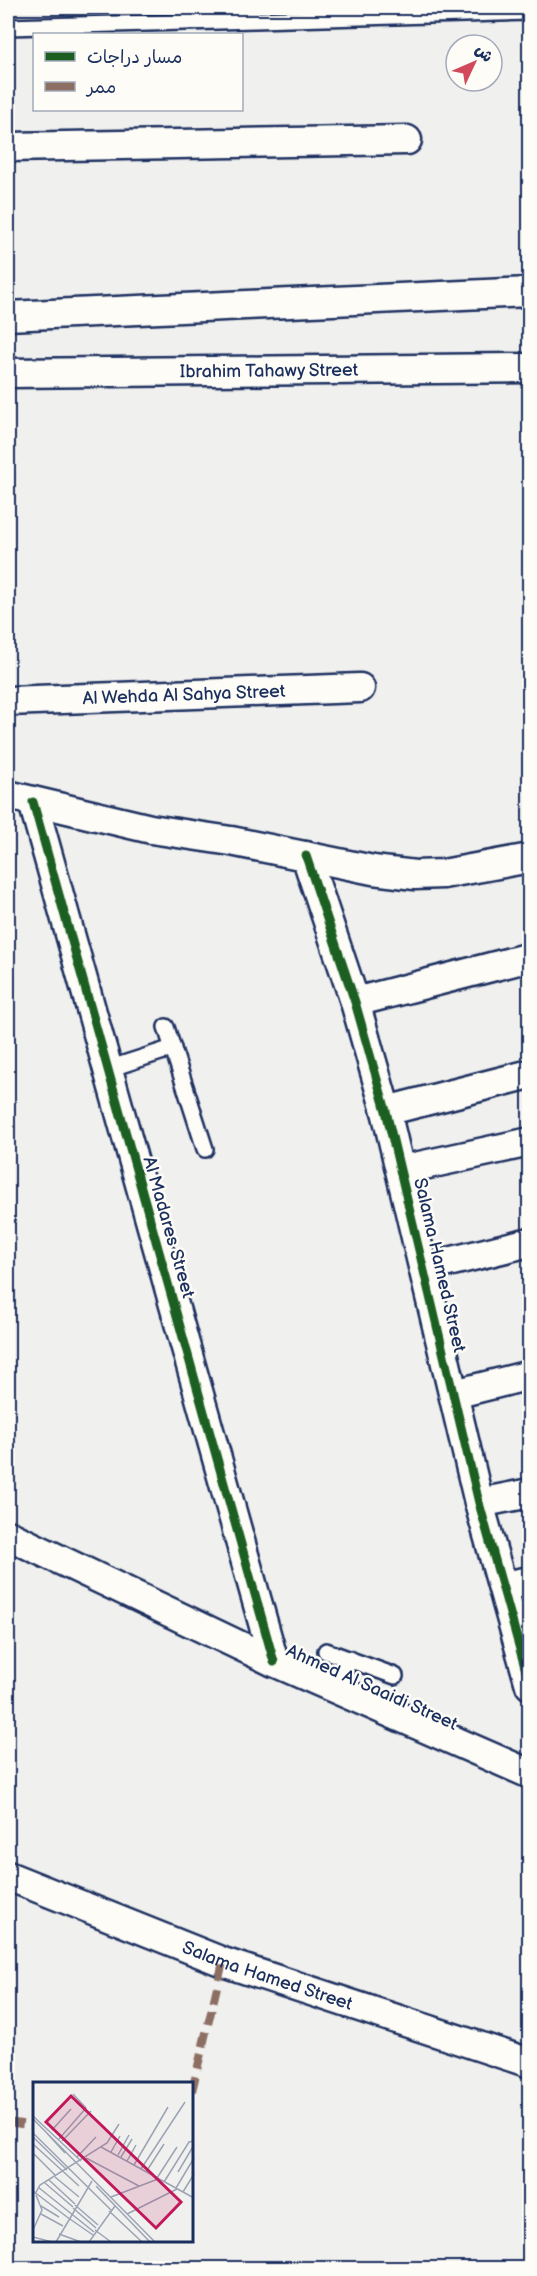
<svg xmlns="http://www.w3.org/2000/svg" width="537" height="2276" font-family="'Balsamiq Sans','Playpen Sans Arabic',sans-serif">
  <rect width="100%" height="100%" fill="#f0f0ee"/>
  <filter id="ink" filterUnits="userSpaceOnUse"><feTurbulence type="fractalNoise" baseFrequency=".0167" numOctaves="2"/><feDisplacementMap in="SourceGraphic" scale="12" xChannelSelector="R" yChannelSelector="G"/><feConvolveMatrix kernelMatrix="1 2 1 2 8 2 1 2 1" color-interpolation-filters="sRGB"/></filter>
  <g filter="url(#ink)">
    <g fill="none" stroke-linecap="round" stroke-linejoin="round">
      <defs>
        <path id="service" d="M8,27L530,12
          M166,1027L205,1149
          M108,1069L173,1048
          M326,1651L395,1676
          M339,1690L349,1659"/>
        <g id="minor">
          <path d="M8,147L407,140"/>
          <path d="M8,316L530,292"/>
          <path id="s1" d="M8,373L530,368"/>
          <path id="s2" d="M8,701L360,688"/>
          <path d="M8,795L151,829L231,841L373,870L415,875L443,874L530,858"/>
          <path d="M33,802L274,1662"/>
          <path d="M306,856L355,1002L386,1111L479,1503L530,1685"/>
          <path d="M355,1002L530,957"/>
          <path d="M386,1111L530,1074"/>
          <path d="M401,1170L530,1142"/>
          <path d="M424,1268L530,1242"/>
          <path d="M454,1394L530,1375"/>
          <path d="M479,1503L530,1493"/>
          <path d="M8,1535L274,1662L530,1774"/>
          <path d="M503,1586L530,1581"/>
          <path id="s3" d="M8,1876L223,1962L530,2063"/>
        </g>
      </defs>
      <use href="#service" stroke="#1b2f5e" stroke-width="20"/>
      <use href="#minor" stroke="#1b2f5e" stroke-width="33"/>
      <use href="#service" stroke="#fdfcf7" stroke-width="15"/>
      <use href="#minor" stroke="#fdfcf7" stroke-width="28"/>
      <path stroke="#8d6e63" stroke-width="8" stroke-dasharray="15 8" stroke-linecap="butt" d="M192,2091L223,1962
        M8,2122L34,2126"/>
      <defs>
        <path id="cycleway" d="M33,802L274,1662
          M306,856L355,1002L386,1111L479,1503L530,1685"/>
      </defs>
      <use href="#cycleway" stroke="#fdfcf7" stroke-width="13"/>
      <use href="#cycleway" stroke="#1b5e20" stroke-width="9"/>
    </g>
  </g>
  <g text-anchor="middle" stroke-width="5" stroke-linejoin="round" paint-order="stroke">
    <g font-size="18" fill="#1b2f5e" stroke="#fdfcf7">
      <text dy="6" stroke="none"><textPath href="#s1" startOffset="261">Ibrahim Tahawy Street</textPath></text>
      <text dy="6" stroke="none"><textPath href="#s2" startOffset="176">Al Wehda Al Sahya Street</textPath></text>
      <text transform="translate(169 1227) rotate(74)" y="6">Al Madares Street</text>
      <text transform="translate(440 1265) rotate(77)" y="6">Salama Hamed Street</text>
      <text transform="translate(372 1687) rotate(24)" y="6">Ahmed Al Saaidi Street</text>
      <text dy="6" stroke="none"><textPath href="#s3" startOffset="278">Salama Hamed Street</textPath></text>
    </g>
  </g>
  <g transform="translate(33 2082)">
    <rect width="160" height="160" fill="#f0f0ee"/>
    <path fill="none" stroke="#9ba3b4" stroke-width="1.5" d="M0,34L48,79M0,37L122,160M19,48L38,27M12,49L32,71M0,51L78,128M0,55L34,88M26,57L53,26L40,12M29,59L58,29M0,62L46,104M68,65L161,116M78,70L87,54M0,71L23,94M85,73L96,53M44,75L63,55M88,75L99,57M53,76L106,104M94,79L103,63M101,83L135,25M108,87L152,20M113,90L131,62M145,90L161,63M22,95L46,115M124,96L144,65M16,98L42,122M131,100L156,60L161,59M12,101L40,125M63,104L117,160M5,105L61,150M143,106L161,76M0,109L34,135M150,110L161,92M2,112L7,103L74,61L86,42M78,115L125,97M42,123L65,143M8,124L26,135M40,126L63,146M76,129L109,160M8,132L30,144M94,132L144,107M34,135L60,153M0,148L9,128L3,113M62,148L78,160M26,152L48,160M0,155L19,160M23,160L59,99M56,160L82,124"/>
    <path fill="#c2185b" fill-opacity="0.15" stroke="#c2185b" stroke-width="3" d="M38,14L148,120L123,146L13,40Z"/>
    <rect width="160" height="160" fill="none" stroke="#1b2f5e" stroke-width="3"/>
  </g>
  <rect width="537" height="2276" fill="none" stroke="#fdfcf7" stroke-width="30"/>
  <rect x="15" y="15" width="507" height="2246" fill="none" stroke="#1b2f5e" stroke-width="2" filter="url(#ink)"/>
  <rect x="33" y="33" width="210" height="78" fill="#fdfcf7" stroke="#a3aaba" stroke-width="1.5"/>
  <rect x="45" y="52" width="30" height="9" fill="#1b5e20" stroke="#a3aaba" stroke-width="1.5"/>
  <text x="87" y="63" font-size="18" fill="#1b2f5e">مسار دراجات</text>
  <rect x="45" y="82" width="30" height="9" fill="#8d6e63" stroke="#a3aaba" stroke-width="1.5"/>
  <text x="87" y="93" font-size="18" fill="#1b2f5e">ممر</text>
  <g transform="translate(474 63) rotate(46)"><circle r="28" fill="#fdfcf7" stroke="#a3aaba" stroke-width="1.5"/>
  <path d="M0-4.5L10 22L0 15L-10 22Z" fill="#d1495b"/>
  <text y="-9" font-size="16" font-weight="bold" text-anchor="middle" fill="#1b2f5e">ش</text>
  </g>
</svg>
